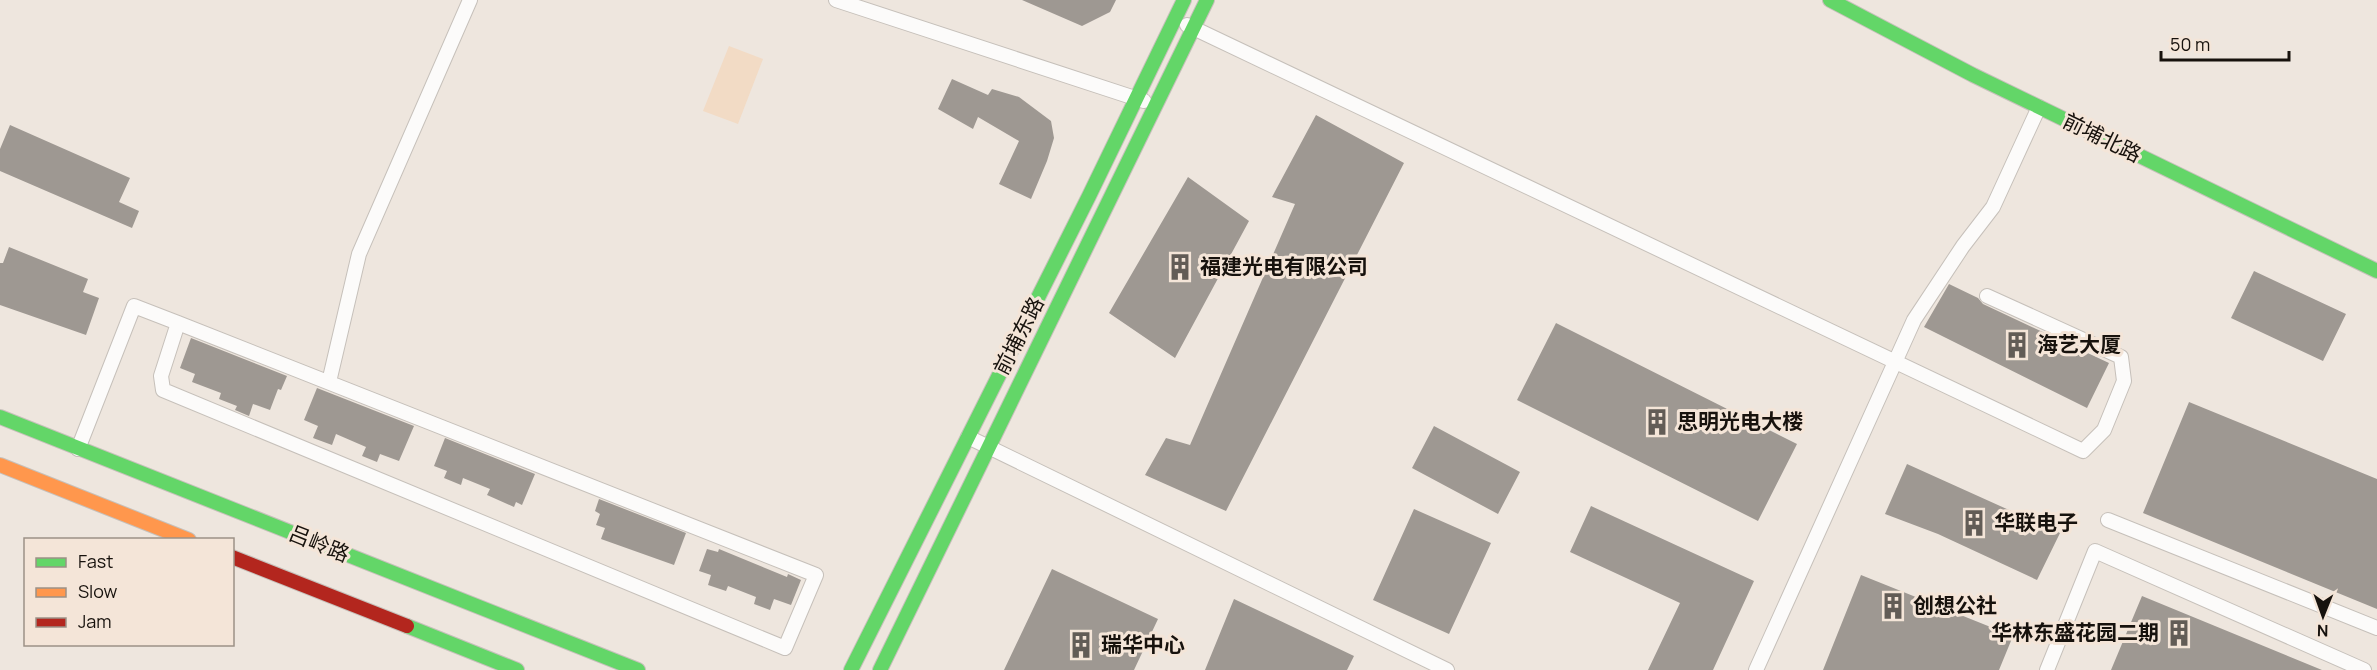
<svg xmlns="http://www.w3.org/2000/svg" width="2377" height="670" font-family="Manrope,'Noto Sans SC',sans-serif">
  <rect width="100%" height="100%" fill="#eee6de"/>
  <path fill="#f2dbc5" d="M729,46L763,59L738,124L703,111Z"/>
  <path fill="#9e9892" d="M1022,0H1116L1110,12L1082,26Z
    M952,79L988,95L992,89L1019,97L1051,121L1054,138L1047,161L1031,199L999,184L1019,141L978,117L973,129L938,109Z
    M1316,115L1404,163L1226,511L1145,475L1166,438L1190,445L1295,204L1272,197Z
    M10,125L130,178L119,202L139,211L132,228L0,171V149Z
    M1188,177L1249,221L1175,358L1109,313Z
    M9,247L88,279L83,292L99,298L86,335L0,305V263H3Z
    M2254,271L2346,314L2323,361L2231,318Z
    M1949,284L1978,298L1983,304L2109,363L2087,408L1924,327Z
    M1556,323L1797,444L1758,521L1517,400Z
    M191,338L287,376L281,390L278,389L270,410L253,404L249,416L235,410L237,406L219,399L221,393L192,382L195,374L180,368Z
    M317,388L414,426L399,461L380,454L377,462L362,456L366,447L336,434L332,445L313,438L318,426L304,420Z
    M2189,402L2377,479V609L2143,513Z
    M1434,426L1520,472L1498,514L1412,468Z
    M445,438L535,474L522,505L516,502L514,507L487,495L490,489L463,478L461,485L444,478L447,471L434,466Z
    M1907,464L2060,533L2037,580L1938,534L1885,514Z
    M599,499L686,533L674,565L601,539L605,528L596,525L600,514L595,511Z
    M1591,506L1754,581L1713,670H1648L1680,603L1570,552Z
    M1414,509L1491,543L1449,634L1373,600Z
    M707,549L718,552L719,549L787,577L788,574L801,580L791,605L774,599L770,610L754,604L756,597L728,586L726,591L708,585L711,575L699,571Z
    M1052,569L1158,619L1134,670H1004Z
    M1861,575L2013,636L1999,670H1823Z
    M2142,596L2322,670H2111Z
    M1234,599L1354,656L1347,670H1205Z"/>
  <g fill="none" stroke-linecap="round" stroke-linejoin="round">
    <defs>
      <path id="street" d="M836,0L1144,101
        M1187,25L2083,451L2104,430L2124,381L2121,357L1987,296
        M329,382L359,254L470,0
        M968,437L1447,670
        M78,449L134,306L178,323L816,575L785,648L163,390L161,376L178,323
        M2108,520L2377,628
        M1756,670L1914,320L1963,246L1993,207L2039,107
        M2047,670L2095,551L2364,670"/>
      <path id="fast" d="M1830,0L1973,75L2377,271
        M0,417L638,670
        M407,626L517,670
        M851,670L1089,196L1184,0
        M880,670L1207,0"/>
      <path id="slow" d="M0,465L189,540"/>
      <path id="jam" d="M232,557L407,626"/>
    </defs>
    <use href="#street" stroke="#c6c0ba" stroke-width="16"/>
    <use href="#fast" stroke="#c6c0ba" stroke-width="16"/>
    <use href="#slow" stroke="#c6c0ba" stroke-width="16"/>
    <use href="#jam" stroke="#c6c0ba" stroke-width="16"/>
    <use href="#street" stroke="#fcfbfa" stroke-width="14"/>
    <use href="#fast" stroke="#63d668" stroke-width="14"/>
    <use href="#slow" stroke="#ff974d" stroke-width="14"/>
    <use href="#jam" stroke="#b3261e" stroke-width="14"/>
  </g>
  <defs>
    <symbol id="building-bare" viewBox="-9 -9 18 18"><path d="M-4-6H4V6H1V3H-1V6H-4ZM-2.5-4.3h1.7v1.8h-1.7ZM.8-4.3h1.7v1.8H.8ZM-2.5-1h1.7V.8h-1.7ZM.8-1h1.7V.8H.8Z" fill="#625c56" stroke="#f4e5d8" stroke-width="2.5" paint-order="stroke"/></symbol>
  </defs>
  <g fill-rule="evenodd">
    <use href="#building-bare" x="1161" y="248" width="38" height="38"/>
    <use href="#building-bare" x="1998" y="326" width="38" height="38"/>
    <use href="#building-bare" x="1638" y="403" width="38" height="38"/>
    <use href="#building-bare" x="1955" y="504" width="38" height="38"/>
    <use href="#building-bare" x="1874" y="587" width="38" height="38"/>
    <use href="#building-bare" x="2160" y="614" width="38" height="38"/>
    <use href="#building-bare" x="1062" y="626" width="38" height="38"/>
  </g>
  <g text-anchor="middle" stroke-width="6" stroke-linejoin="round" paint-order="stroke">
    <g font-size="21" fill="#17120d" stroke="#f4e5d8">
      <text transform="translate(2102 138) rotate(26)" y="7">前埔北路</text>
      <text transform="translate(1019 336) rotate(-63)" y="7">前埔东路</text>
      <text transform="translate(319 544) rotate(22)" y="7">吕岭路</text>
    </g>
    <g font-size="21" font-weight="bold" fill="#17120d" stroke="#f4e5d8" text-anchor="start">
      <text x="1200" y="274">福建光电有限公司</text>
      <text x="2037" y="352">海艺大厦</text>
      <text x="1677" y="429">思明光电大楼</text>
      <text x="1994" y="530">华联电子</text>
      <text x="1913" y="613">创想公社</text>
      <text x="2159" y="640" text-anchor="end">华林东盛花园二期</text>
      <text x="1101" y="652">瑞华中心</text>
    </g>
  </g>
  <rect x="24" y="538" width="210" height="108" fill="#f4e5d8" stroke="#9c9187" stroke-width="1.5"/>
  <rect x="36" y="558" width="30" height="9" fill="#63d668" stroke="#9c9187" stroke-width="1.5"/>
  <text x="78" y="568" font-size="18" fill="#17120d">Fast</text>
  <rect x="36" y="588" width="30" height="9" fill="#ff974d" stroke="#9c9187" stroke-width="1.5"/>
  <text x="78" y="598" font-size="18" fill="#17120d">Slow</text>
  <rect x="36" y="618" width="30" height="9" fill="#b3261e" stroke="#9c9187" stroke-width="1.5"/>
  <text x="78" y="628" font-size="18" fill="#17120d">Jam</text>
  <g transform="translate(2323 616) rotate(181)" stroke="#f4e5d8" stroke-width="4.5" paint-order="stroke">
  <path d="M0-4.5L10 22L0 15L-10 22Z" fill="#17120d"/>
  <text y="-9" font-size="16" font-weight="bold" text-anchor="middle" fill="#17120d">N</text>
  </g>
  <path d="M2161 51v9h128v-9" fill="none" stroke="#17120d" stroke-width="3"/>
  <text x="2170" y="51" font-size="18" fill="#17120d" stroke="#f4e5d8" stroke-width="4.5" paint-order="stroke">50 m</text>
</svg>
